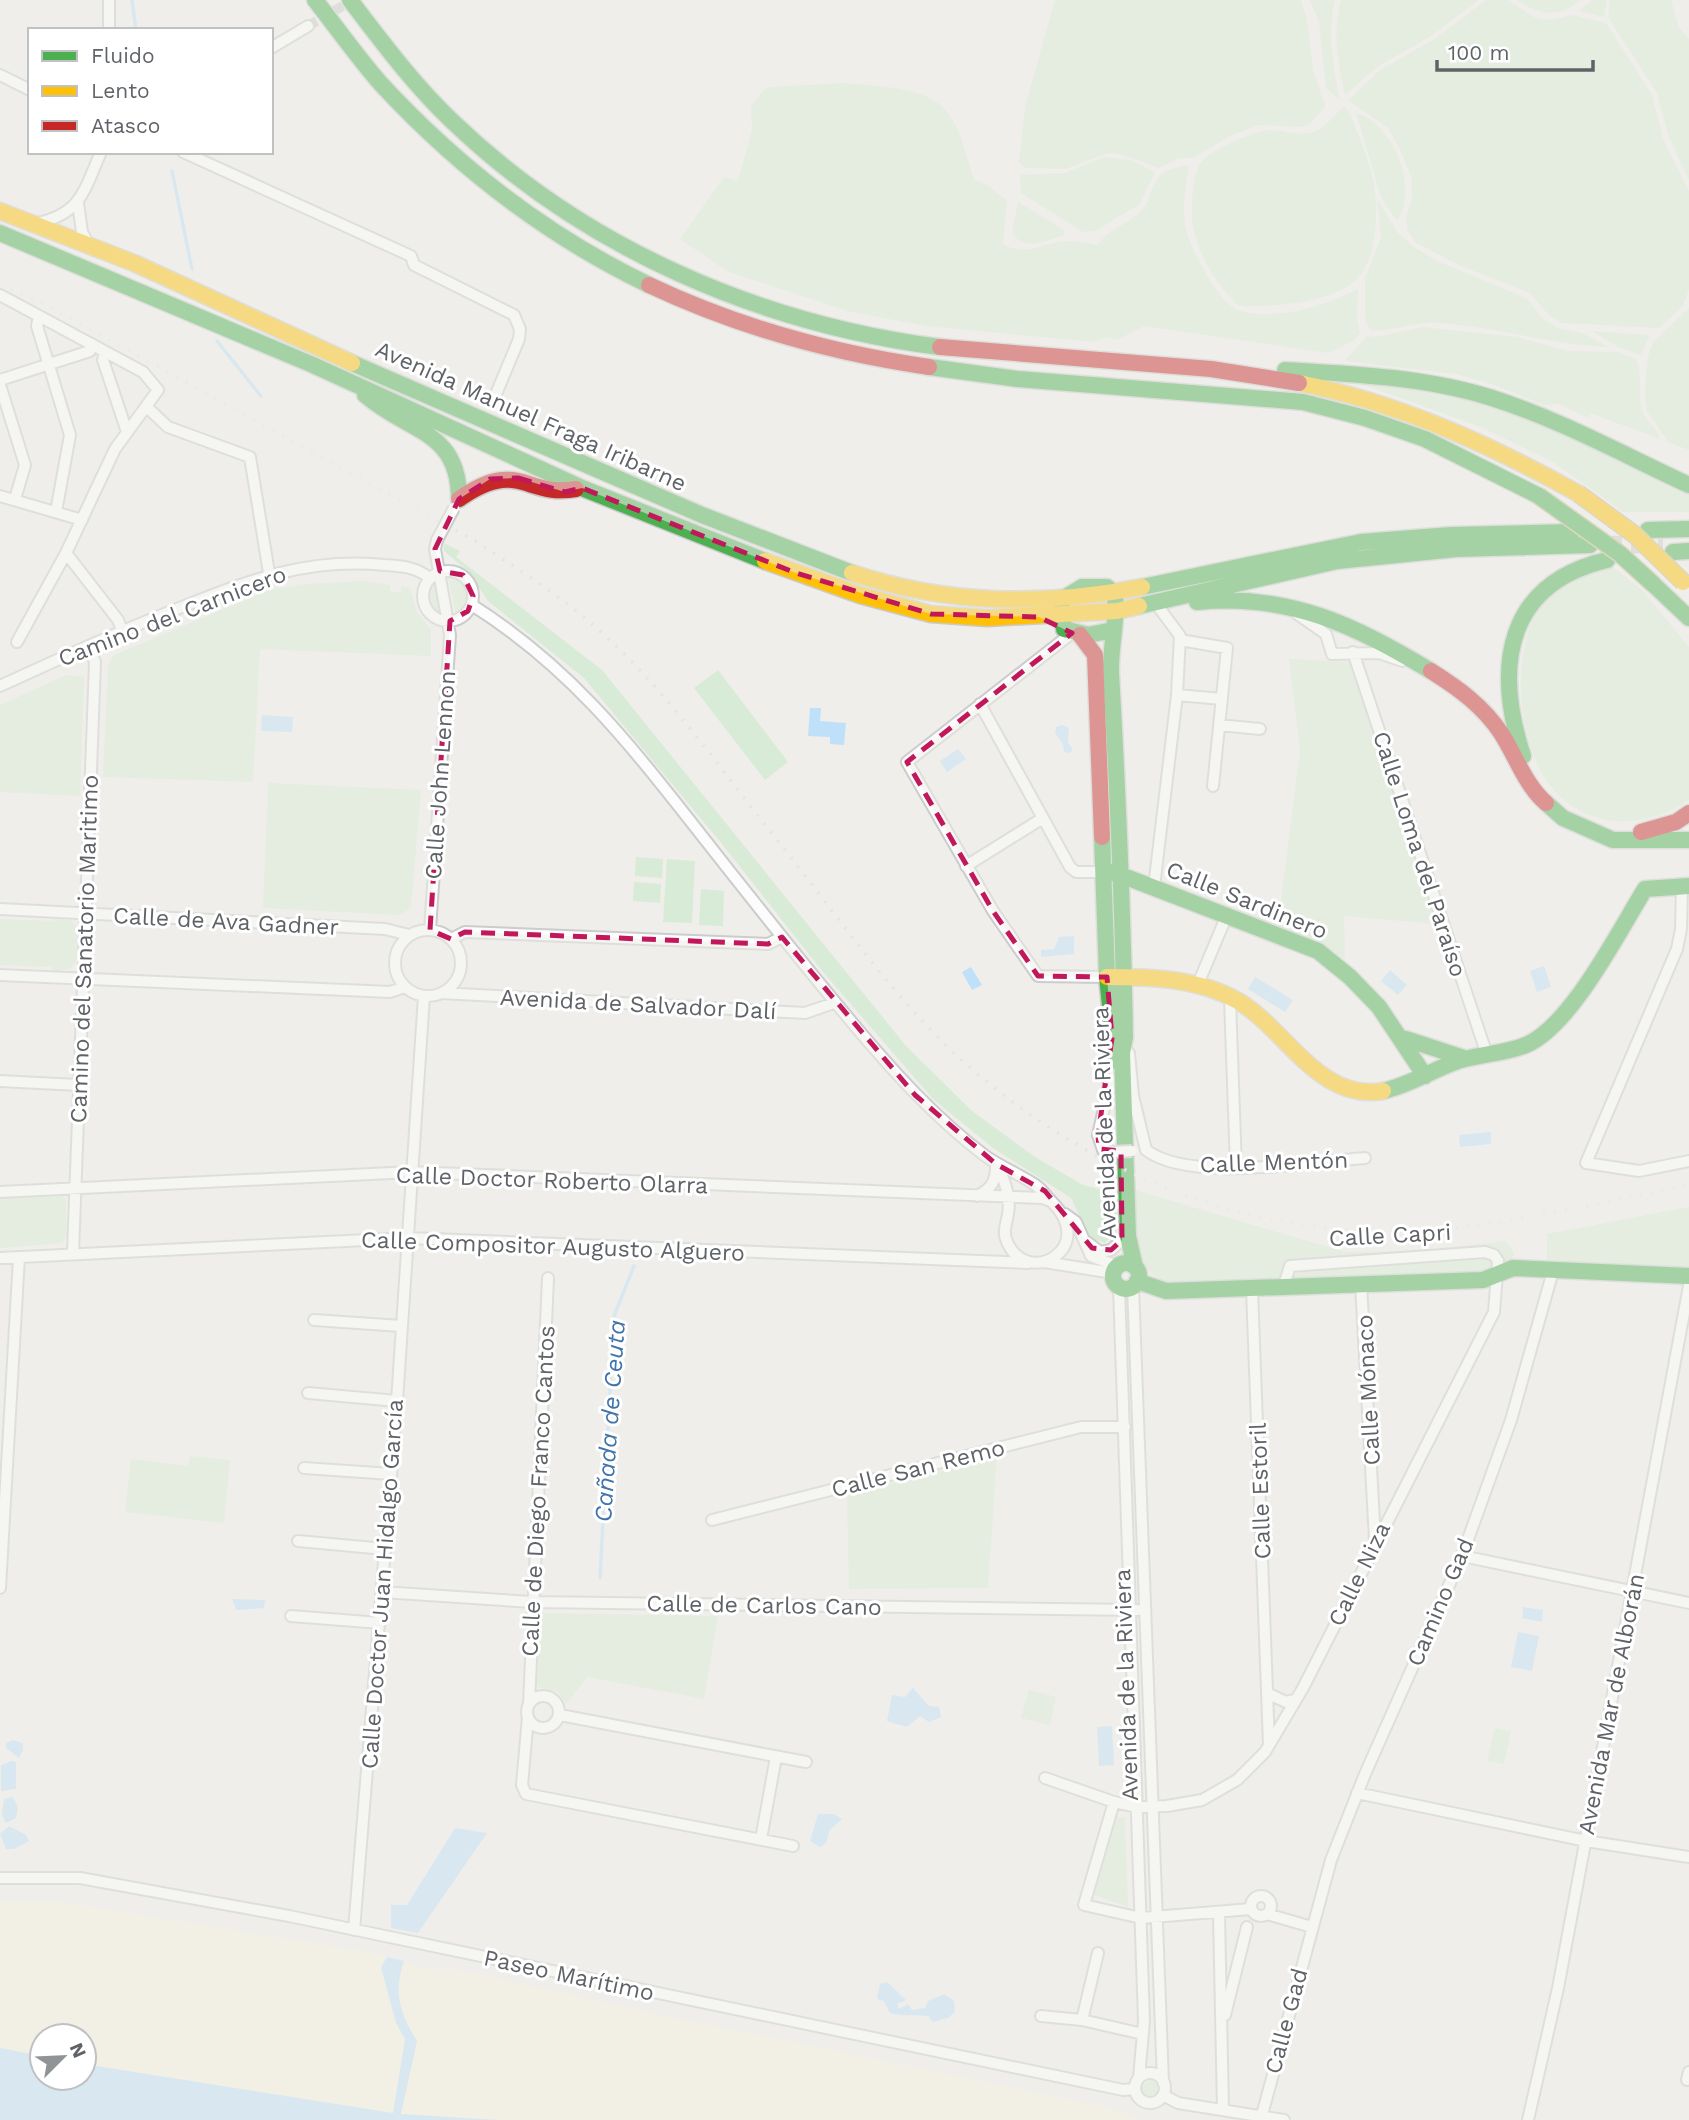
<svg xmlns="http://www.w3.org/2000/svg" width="1689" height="2120" font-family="'Work Sans',sans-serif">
  <rect width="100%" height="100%" fill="#efeeea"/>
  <path fill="#d8ebd6" d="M1055,0H1301L1307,20L1313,70L1325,106L1312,122L1302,127L1258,125L1228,137L1193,158H1179L1159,168L1123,155L1109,153L1065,169L1025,168L1019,162L1025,107Z
    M1310,0H1335C1327,34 1333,66 1340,100L1326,88L1319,22Z
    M1341,0H1479L1431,36L1377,67L1345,95C1338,63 1332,32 1341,0Z
    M1486,0H1508L1534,17L1549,20L1573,15L1606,23L1652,95L1663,139L1689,191V289L1683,306L1659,328L1561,323L1548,314L1530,293L1459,265L1416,243L1408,231L1406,217L1412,199L1411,176L1399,147L1388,128L1348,100L1380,70L1433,40Z
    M1517,0H1580C1560,19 1538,15 1517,0Z
    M1592,0H1607L1604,17L1579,11Z
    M1610,0H1671L1679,27L1689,39V180L1669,137L1657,93L1608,17Z
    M845,83C876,87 927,85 948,113C962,132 967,159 974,180L985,183L1007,201L1003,244C1023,256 1038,246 1058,242C1072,240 1084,242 1098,245C1109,227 1132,224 1144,207C1152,197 1151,182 1163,173C1171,168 1180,166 1189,166C1186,185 1182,206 1185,225C1188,245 1218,303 1238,310C1275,322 1325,306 1358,289L1357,320L1360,332L1355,340L1329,353L1144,326L1117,340L1106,337L1095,342L926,326L851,312L729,272L680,239L724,177L738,181L752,130L751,106L763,91L770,87Z
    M1344,106L1350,114C1359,137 1370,161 1374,185C1378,212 1377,252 1361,274C1339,304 1272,307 1239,306C1216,286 1191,244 1192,213C1192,198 1192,179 1199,166C1205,151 1253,132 1269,130C1283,129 1302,138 1316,131C1326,126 1336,114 1344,106Z
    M1356,113C1393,122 1420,190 1397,221L1381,197Z
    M1104,157L1131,160L1155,172L1140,204L1095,231L1083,232L1021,193L1020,175L1065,173Z
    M1377,199L1398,233L1414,247L1437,261L1526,298L1543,319L1560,329L1582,333L1609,347C1552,345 1497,327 1439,323C1415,321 1393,332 1370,330L1365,319V278L1381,238Z
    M1018,202L1063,229L1065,235C1047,240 1023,253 1012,232Z
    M1689,308V450L1668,442L1646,410L1645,385L1648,356L1653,342Z
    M1422,327L1516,337L1568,351L1618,352L1636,359C1643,375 1637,393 1642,410C1645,421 1658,428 1660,439L1590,413L1588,418L1559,404L1544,405L1489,383L1455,374L1345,361L1367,336L1377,337Z
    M1592,331L1650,335L1641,355L1618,347Z
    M1345,378L1500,406L1689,493V512H1623L1555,463L1481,427Z
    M444,543L460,551L456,557L602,670L906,1046L972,1111L1035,1157L1083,1185L1116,1193L1117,1230L1105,1243L1090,1238L1071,1198L993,1148L933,1099L823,972L722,844L584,678L488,601L468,571L444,551Z
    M1613,567L1642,590L1689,647V800C1646,829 1589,831 1553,789C1514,745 1506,631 1554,590C1571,576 1593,573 1613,567Z
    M447,572C469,578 473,601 456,615Z
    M434,577L443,617C428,608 426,592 434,577Z
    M363,581L390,585V591L401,593V586L410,588L417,612L431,630V656L260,649L253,782L103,777L108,666L114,655L269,590L306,584Z
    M1289,659L1352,662L1438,924L1344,916L1345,959L1277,932L1300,750Z
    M718,670L788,762L765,780L694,688Z
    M66,675L84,677L80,796L0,792V705Z
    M268,783L421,790L411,907L401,915L263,908Z
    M636,857L663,859L662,878L635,876Z
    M667,859L695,861L692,923L663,922Z
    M634,882L661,884L660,903L633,901Z
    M701,889L724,891L723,926L699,925Z
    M54,917L72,921L78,927L79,955L72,968L53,972L52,967L0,965V919L53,921Z
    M1131,1189L1345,1252L1418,1251L1506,1241L1514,1253L1510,1265L1489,1271L1170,1284C1128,1268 1134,1227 1131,1189Z
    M62,1196L66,1200L67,1237L62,1243L0,1248V1198Z
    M1689,1207V1267L1547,1260V1234Z
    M190,1456L230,1460L224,1523L125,1512L131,1459L188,1466Z
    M997,1456L988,1588L849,1589L847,1495Z
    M540,1613L718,1616L704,1699L587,1677L566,1704L558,1692L537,1687Z
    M1029,1690L1056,1697L1050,1725L1021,1718Z
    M1495,1728L1511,1731L1504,1764L1487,1761Z
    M1117,1817L1125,1818L1128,1907L1094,1895Z
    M1152,2080L1156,2083L1158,2091L1155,2095L1147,2096L1142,2092V2085Z"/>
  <path fill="#f6f1e1" d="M49,1900L361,1951L404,1961L425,1970L453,1969L477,1974L679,2019L1111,2108L1137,2120H498L401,2114L84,2064V2036H42V2056L0,2048V1902Z"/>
  <path fill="#bfe0f9" d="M810,708H821L820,721L846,723L844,745L830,744V737L808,736Z
    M262,715L293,717L292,732L261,731Z
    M1062,725L1069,728L1068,742L1073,750L1069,753L1064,752L1063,744L1055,733L1056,727Z
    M958,749L966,759L947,772L940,761Z
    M1074,936V954L1041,957V950L1054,949L1059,937Z
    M1544,966L1551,987L1537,992L1530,971Z
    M971,967L982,985L972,990L962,972Z
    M1390,970L1407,985L1398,995L1381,981Z
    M1255,977L1293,1000L1285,1012L1248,989Z
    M1491,1132V1144L1460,1147L1459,1135Z
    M232,1599L265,1600L264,1608L236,1610Z
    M1523,1607L1543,1610L1542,1622L1522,1618Z
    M1518,1632L1539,1636L1532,1671L1511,1667Z
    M913,1688L929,1706L939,1707L941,1717L929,1722L920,1716L907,1727L887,1721L892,1695L905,1697Z
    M1112,1726L1114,1765L1099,1766L1097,1727Z
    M13,1740L23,1743V1750L19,1758L6,1748V1743Z
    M12,1761L16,1762V1789L1,1791V1765Z
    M13,1797L18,1807L16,1818L6,1823L2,1815L4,1799Z
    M818,1814H834L842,1819L830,1830L826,1843L820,1847L810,1841Z
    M9,1826L26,1835L29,1841L14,1849H6L0,1834Z
    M455,1828L487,1833L418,1933L391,1928V1905H407Z
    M387,1957L404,1961C393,1993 400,2013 417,2041L401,2114L498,2120H0V2048L42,2056V2078H84V2064L393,2113L405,2039L396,2023L381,1967Z
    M887,1982L906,2000L897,2004L899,2009L908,2004L912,2010L925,2008L928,2001L944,1994L954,2001L955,2012L948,2018L933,2022L928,2016C914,2014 904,2017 890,2013L884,2001L877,1999L880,1984Z"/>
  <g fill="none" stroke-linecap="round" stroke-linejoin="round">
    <path stroke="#bfe0f9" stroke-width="3.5" d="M132,0L136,30
      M172,171L192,269
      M217,341L261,396
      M600,1578L614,1316L634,1266"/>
    <path stroke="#cbcbca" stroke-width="10" stroke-dasharray="10 5" stroke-linecap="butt" d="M308,26L353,0"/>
    <path stroke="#cbcbca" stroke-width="18" stroke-dasharray="18 9" stroke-linecap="butt" d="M1604,545L1663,544"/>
    <defs>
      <path id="street" d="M109,0V30
        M271,48L308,26
        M0,75L30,90
        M183,152L411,256L414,265L514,315L520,329L519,339L494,399
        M78,203L82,232L88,243
        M38,223C82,213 84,190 101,152
        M0,295L143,372L158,390L115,449L66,553L17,642
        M39,316L37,326L70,435L56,512
        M105,352L103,360L127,432
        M0,380L90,351L92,344
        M0,385L25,465L15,499
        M148,408L168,427L250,457L269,573
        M0,496L82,520
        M66,553L118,620L122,630
        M423 596a25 25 0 1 1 50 0a25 25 0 1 1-50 0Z
        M472,605C568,666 625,738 695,827C746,892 797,957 850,1020C891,1069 933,1116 984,1155C999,1166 1017,1173 1034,1184C1042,1189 1045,1195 1052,1202C1098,1248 1029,1287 1008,1244C1002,1232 1006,1226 1008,1214C1011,1198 1004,1177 996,1164
        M1297,614L1326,634L1332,654L1379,653L1402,661
        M1072,633L907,762L993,911L1038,976L1107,977
        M1180,640L1227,648L1213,786
        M1353,652L1487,1055
        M0,686C59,659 117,632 177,609C248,581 306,557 385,565C401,566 417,567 429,578
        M1177,695L1222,699
        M980,704L1070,867L1076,872H1103
        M1219,725L1260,729
        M966,866L1043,818
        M1682,886L1681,929L1677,949L1586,1163L1639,1171L1689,1161
        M1154,887L1177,695L1180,636L1160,609
        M0,909L385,929L409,935
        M430,930L450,635L435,549L437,540
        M395 963a33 33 0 1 1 66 0a33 33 0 1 1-66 0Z
        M451,939L465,932L768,944L782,937
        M0,975L390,992L405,987
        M1198,984L1227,915
        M441,993L805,1013L834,1003
        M1230,999L1236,1168
        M1111,1041L1107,1053L1109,1086L1098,1135L1103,1150L1114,1152
        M1129,1053L1133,1096L1146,1150
        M0,1081L78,1085
        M1146,1150C1189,1183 1310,1162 1365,1158
        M0,1192L412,1172L1042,1198L1051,1201
        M977,1196C991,1189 996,1182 996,1166
        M1065,1214L1076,1222L1091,1256L1117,1266
        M1087,1242L1100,1252L1111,1250L1122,1240
        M73,1253L95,662L88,646
        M0,1258L408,1238L1028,1263
        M1044,1262L1113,1273
        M1361,1284L1375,1540
        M1133,1286L1163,2082
        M1119,1287L1144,2021L1139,2078
        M1252,1289L1269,1745
        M314,1320L401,1326
        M308,1393L397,1401
        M304,1468L391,1474
        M712,1520L1081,1427H1125
        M298,1541L385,1549
        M1462,1556L1689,1603
        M0,1588L19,1257
        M382,1592L531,1602L1138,1610
        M291,1616L380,1623
        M1267,1693L1286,1702L1295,1700
        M527 1712a16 16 0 1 1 32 0a16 16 0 1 1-32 0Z
        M529,1704L548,1278
        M560,1715L806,1762
        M528,1717L522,1785L526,1794L793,1846
        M1045,1778L1114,1802L1137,1807L1167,1806L1202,1800L1237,1780L1265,1752L1303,1688L1494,1312L1498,1261L1494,1255L1485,1252L1290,1266L1283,1288
        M1357,1793L1586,1841L1689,1857
        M1114,1802L1084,1905L1141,1918L1251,1909
        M761,1839L776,1757
        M0,1878H80L289,1916L1123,2090L1135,2089
        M1251 1906a10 10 0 1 1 20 0a10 10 0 1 1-20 0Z
        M1219,1914L1223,2109
        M1267,1914L1312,1927
        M354,1930L397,1401L424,996
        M1225,2015L1247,1927
        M1041,2016L1082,2020L1143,2034
        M1082,2020L1098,1953
        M1135 2088a15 15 0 1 1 30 0a15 15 0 1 1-30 0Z
        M1687,2080L1689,2072
        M1163,2095L1178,2103L1284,2120
        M1262,2115L1331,1860L1365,1774L1462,1556L1511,1420L1553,1271
        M1528,2120L1558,1988L1689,1286"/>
      <path id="fast" d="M315,0C337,28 358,58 381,84C458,167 547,236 649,285
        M350,0C382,42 414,85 452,121C584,248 760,324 940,347
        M0,233L313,365L582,488L765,561
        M352,363L702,515L852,573
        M929,367L1018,379L1303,402L1365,418L1425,439L1539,496
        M1285,370C1354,374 1425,377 1492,398C1561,420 1624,455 1689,485
        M365,395C409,433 459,430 459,499
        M1648,530L1689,529
        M1673,552L1689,551
        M1653,584L1689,618
        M1142,587L1361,542L1451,535L1572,532
        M1197,602C1289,593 1354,625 1431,671
        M1139,606L1337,561L1456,549L1590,545
        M1113,630L1088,635L1064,629L1061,600L1082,587H1107L1115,594C1118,621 1110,646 1111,673C1118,795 1123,916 1125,1037L1122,1053L1128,1236L1135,1267
        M1523,756C1494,667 1505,584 1607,560
        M1546,803L1563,818L1613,840H1689
        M1102,837L1107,977L1116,1061
        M1113,872L1318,951L1350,977L1379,1007L1425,1076
        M1406,1039L1464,1058
        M1383,1091C1410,1085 1432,1070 1458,1061C1480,1054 1504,1054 1526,1045C1571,1026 1619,931 1645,889L1689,886
        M1113 1276a13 13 0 1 1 26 0a13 13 0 1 1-26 0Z
        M1137,1281L1166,1291L1483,1280L1513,1268L1689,1276"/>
      <path id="slow" d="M0,211L134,263L352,363
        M1299,383C1399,403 1491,445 1579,494
        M765,561L860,595L931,614L987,618L1117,611L1139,606
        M852,573C948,605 1043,606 1142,587
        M1107,977C1151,977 1198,978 1238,1001C1286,1029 1319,1102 1383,1091"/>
      <path id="jam" d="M649,285C738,327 832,353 929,367
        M940,347L1211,369L1299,383
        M459,499C519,457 525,498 576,489
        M1080,635L1095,655L1102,837
        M1431,671C1458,688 1483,706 1501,733C1516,756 1525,785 1546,803
        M1641,832L1676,822L1689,813"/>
    </defs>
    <use href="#street" stroke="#cbcccc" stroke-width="14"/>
    <use href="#fast" stroke="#cacacb" stroke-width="19"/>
    <use href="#slow" stroke="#cacacb" stroke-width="19"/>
    <use href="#jam" stroke="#cacacb" stroke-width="19"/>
    <use href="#street" stroke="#fdfcfc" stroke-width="10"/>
    <use href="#fast" stroke="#4caf50" stroke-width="16"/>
    <use href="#slow" stroke="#ffc107" stroke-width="16"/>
    <use href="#jam" stroke="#c62828" stroke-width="16"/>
    <path stroke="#e4e4e4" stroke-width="3.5" stroke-dasharray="2 9" stroke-linecap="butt" d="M11,289L42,303L470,538C512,565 555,592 593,625C663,685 716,764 774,836C831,907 885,987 951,1050C1078,1171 1253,1242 1430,1230C1517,1223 1603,1202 1689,1185"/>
    <defs>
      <path id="street-bridge" d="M437,540L454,508
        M1114,1152L1132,1151"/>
      <path id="fast-bridge" d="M1539,496L1620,554L1653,584"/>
      <path id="slow-bridge" d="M1579,494L1635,535L1683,582"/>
    </defs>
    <use href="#street-bridge" stroke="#cbcccc" stroke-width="14" stroke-linecap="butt"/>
    <use href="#fast-bridge" stroke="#c8b996" stroke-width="19" stroke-linecap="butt"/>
    <use href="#slow-bridge" stroke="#c8b996" stroke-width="19" stroke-linecap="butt"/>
    <use href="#street-bridge" stroke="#fdfcfc" stroke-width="10"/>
    <use href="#fast-bridge" stroke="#4caf50" stroke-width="16"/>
    <use href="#slow-bridge" stroke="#ffc107" stroke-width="16"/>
  </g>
  <path d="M0 0H1689V2120H0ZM518,478L565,492L582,488L796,573L931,614L1039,617L1072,633L907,762L993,911L1038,976L1107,977L1112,1038L1098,1135L1099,1149L1121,1151L1122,1240L1111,1250L1092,1248L1045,1191L996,1164L915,1095L782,937L768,944L465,932L451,939L430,930L450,621L468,611L473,596L463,575L440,571L435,549L459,499L490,479Z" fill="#efeeea" fill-opacity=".55" fill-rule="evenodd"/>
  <path fill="none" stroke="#c2185b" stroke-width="5" stroke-dasharray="14 9" stroke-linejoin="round" d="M518,478L565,492L582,488L796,573L931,614L1039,617L1072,633L907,762L993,911L1038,976L1107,977L1112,1038L1098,1135L1099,1149L1121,1151L1122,1240L1111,1250L1092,1248L1045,1191L996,1164L915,1095L782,937L768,944L465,932L451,939L430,930L450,621L468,611L473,596L463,575L440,571L435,549L459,499L490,479Z"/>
  <g text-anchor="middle" stroke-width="6" stroke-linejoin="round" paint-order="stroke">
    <g font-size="23" fill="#5f6368" stroke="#fff">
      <text transform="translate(531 416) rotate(24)" y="8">Avenida Manuel Fraga Iribarne</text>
      <text transform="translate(172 616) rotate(-21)" y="8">Camino del Carnicero</text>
      <text transform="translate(440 775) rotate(-86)" y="8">Calle John Lennon</text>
      <text transform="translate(1420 854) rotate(72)" y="8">Calle Loma del Paraíso</text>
      <text transform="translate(1247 900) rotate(22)" y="8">Calle Sardinero</text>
      <text transform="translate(226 921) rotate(3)" y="8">Calle de Ava Gadner</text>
      <text transform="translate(84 949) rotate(-88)" y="8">Camino del Sanatorio Maritimo</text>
      <text transform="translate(638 1004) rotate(3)" y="8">Avenida de Salvador Dalí</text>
      <text transform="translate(1104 1123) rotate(-92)" y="8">Avenida de la Riviera</text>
      <text transform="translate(1274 1162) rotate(-2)" y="8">Calle Mentón</text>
      <text transform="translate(552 1180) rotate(2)" y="8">Calle Doctor Roberto Olarra</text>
      <text transform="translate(1390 1235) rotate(-3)" y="8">Calle Capri</text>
      <text transform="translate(553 1246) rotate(2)" y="8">Calle Compositor Augusto Alguero</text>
      <text transform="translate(1368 1390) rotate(-93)" y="8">Calle Mónaco</text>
      <text transform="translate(918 1468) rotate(-14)" y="8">Calle San Remo</text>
      <text transform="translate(538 1491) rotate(-87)" y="8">Calle de Diego Franco Cantos</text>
      <text transform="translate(1260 1491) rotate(-92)" y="8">Calle Estoril</text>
      <text transform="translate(1359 1574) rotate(-64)" y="8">Calle Niza</text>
      <text transform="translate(382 1584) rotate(-86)" y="8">Calle Doctor Juan Hidalgo García</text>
      <text transform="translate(1440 1602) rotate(-67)" y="8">Camino Gad</text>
      <text transform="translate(764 1605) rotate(1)" y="8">Calle de Carlos Cano</text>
      <text transform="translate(1126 1685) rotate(-92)" y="8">Avenida de la Riviera</text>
      <text transform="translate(1611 1704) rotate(-79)" y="8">Avenida Mar de Alborán</text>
      <text transform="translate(569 1975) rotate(12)" y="8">Paseo Marítimo</text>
      <text transform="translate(1286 2021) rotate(-75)" y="8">Calle Gad</text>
    </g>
    <g font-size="24" font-style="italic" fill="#4174aa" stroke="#fff">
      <text transform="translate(610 1421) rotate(-86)" y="8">Cañada de Ceuta</text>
    </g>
  </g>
  <rect x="28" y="28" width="245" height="126" fill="#ffffff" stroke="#bfc1c3" stroke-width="2"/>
  <rect x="42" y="51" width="35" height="10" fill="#4caf50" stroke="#bfc1c3" stroke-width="2"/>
  <text x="91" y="63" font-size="21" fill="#5f6368">Fluido</text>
  <rect x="42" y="86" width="35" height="10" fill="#ffc107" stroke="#bfc1c3" stroke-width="2"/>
  <text x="91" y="98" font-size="21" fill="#5f6368">Lento</text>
  <rect x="42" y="121" width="35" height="10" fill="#c62828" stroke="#bfc1c3" stroke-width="2"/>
  <text x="91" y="133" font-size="21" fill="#5f6368">Atasco</text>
  <g transform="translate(63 2057) rotate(66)"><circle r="33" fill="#ffffff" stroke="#bfc1c3" stroke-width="2"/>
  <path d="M0-5L12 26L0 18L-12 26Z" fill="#919496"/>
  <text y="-10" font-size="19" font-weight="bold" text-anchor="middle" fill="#5f6368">N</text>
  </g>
  <path d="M1437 60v10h156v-10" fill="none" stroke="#5f6368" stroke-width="3.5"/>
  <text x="1448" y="60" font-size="21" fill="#5f6368" stroke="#ffffff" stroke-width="5" paint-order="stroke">100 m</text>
</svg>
